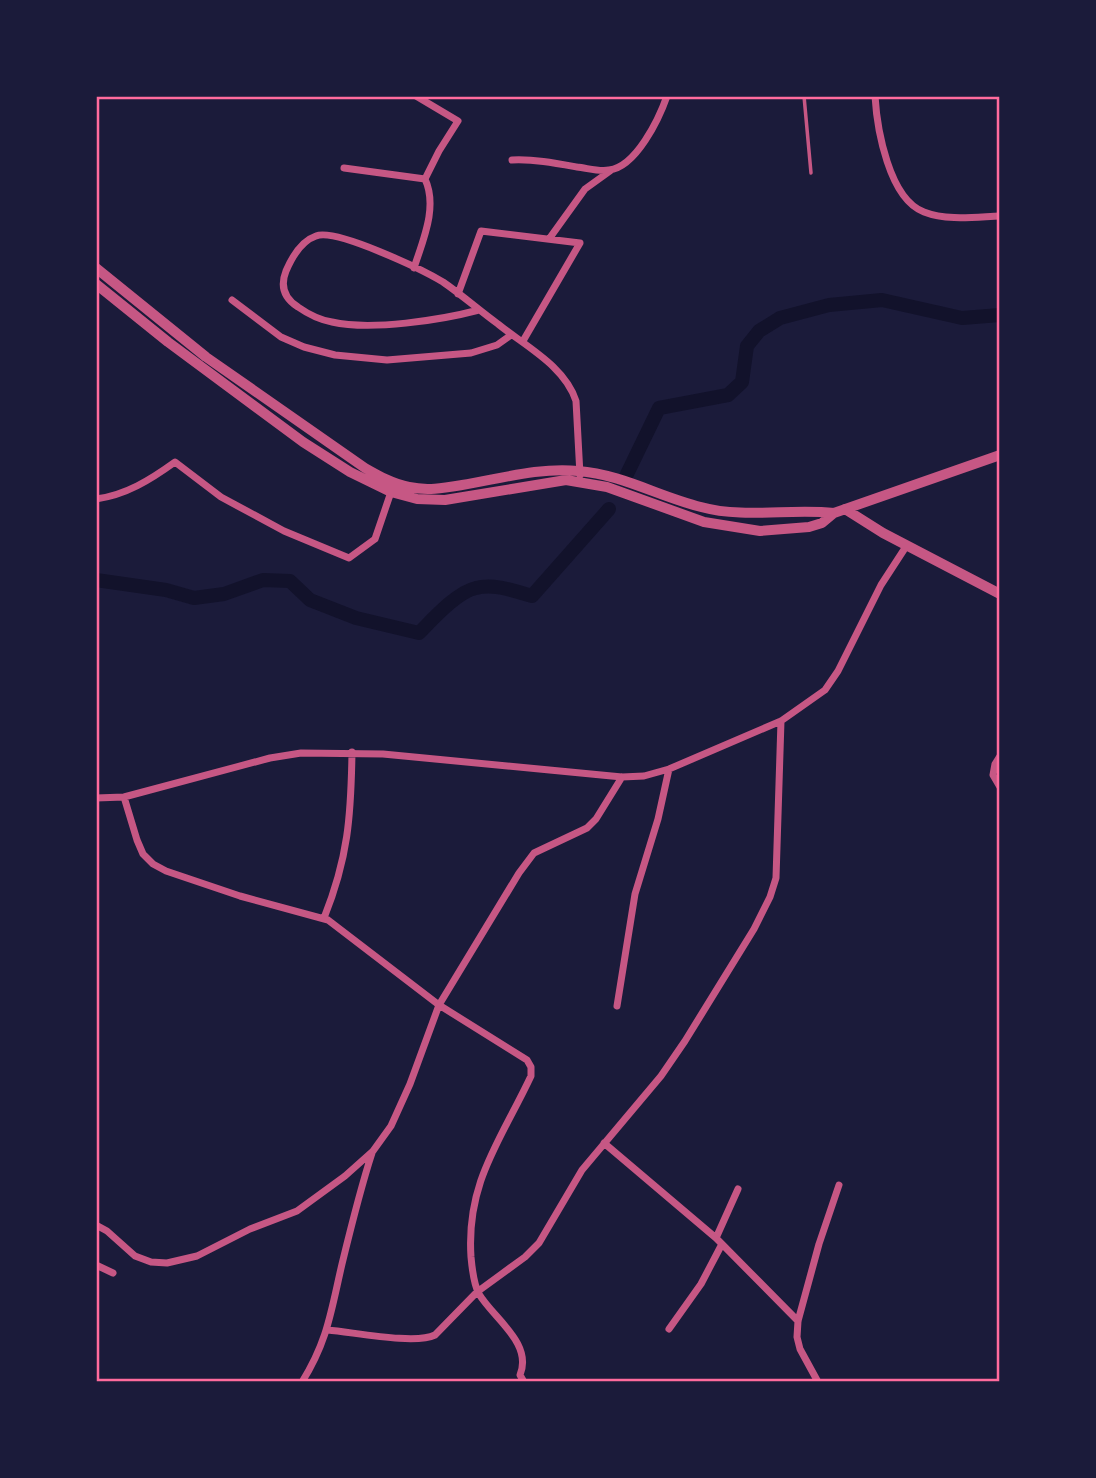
<svg xmlns="http://www.w3.org/2000/svg" width="1096" height="1478" font-family="'Crimson Pro',serif">
  <rect width="100%" height="100%" fill="#1b1b3a"/>
  <g fill="none" stroke-linecap="round" stroke-linejoin="round">
    <path stroke="#12122b" stroke-width="14" d="M627,474L659,408L728,395L742,382L747,346L759,331L780,318L829,305L882,300L962,318L1000,315
      M96,580L166,590L194,598L224,594L263,580L290,581L310,600L356,618L419,633C433,619 457,592 476,588C493,583 515,591 532,596L609,509"/>
    <path stroke="#c65784" stroke-width="3.5" d="M804,96L811,173"/>
    <path stroke="#c65784" stroke-width="7" d="M416,96L458,121L439,151L425,179
      M875,96C877,129 889,199 924,212C947,221 975,217 1000,216
      M512,160C534,159 555,163 577,167C587,168 599,172 609,170C636,167 659,119 667,96
      M344,168L425,179C438,207 423,240 414,268
      M549,239L585,189L610,171
      M458,294L481,231L580,243L523,341
      M232,300L281,337L304,347L335,355L387,360L471,353L497,345L511,335
      M479,310C441,320 371,331 332,322C320,320 308,314 298,307C284,298 280,286 286,271C292,257 301,241 316,236C336,228 423,270 443,282C462,295 480,311 498,324C525,346 565,366 576,401L580,475
      M96,499C126,495 150,480 175,462L221,497L284,531L349,558L375,539L391,492
      M1000,756L995,764L993,775L1000,787
      M124,797L137,840L143,854L153,864L166,871L240,896L328,920L439,1005L527,1060L531,1067V1076C501,1140 466,1182 471,1257C472,1268 474,1285 479,1294C494,1319 533,1343 520,1375L524,1382
      M96,798L124,797L270,758L301,753L383,754L622,777L644,776L669,769L781,721L825,690L838,671L881,585L907,545
      M324,918C348,858 351,817 352,752
      M617,1006L635,894L658,819L669,769
      M604,1143L716,1238L798,1321
      M96,1225L107,1231L135,1256L151,1262L167,1263L197,1256L250,1229L297,1211L345,1176L373,1151L391,1126L410,1084L439,1005L519,873L534,853L587,828L596,819L622,777
      M716,1238L738,1189
      M96,1265L113,1273
      M669,1329L701,1284L722,1244
      M328,1330C353,1332 415,1345 435,1335L477,1292L525,1257L539,1243L582,1170L661,1076L685,1041L754,929L770,897L776,878L781,721
      M302,1382C328,1340 331,1311 342,1264C351,1227 360,1190 372,1153
      M818,1382L800,1349L797,1337L798,1321L819,1244L839,1185"/>
    <path stroke="#c65784" stroke-width="10" d="M96,268L206,357L365,468C379,476 393,484 409,487C427,491 444,488 462,485C499,479 540,467 578,471C621,474 660,497 701,507C745,519 790,508 834,513
      M96,284L168,342L303,442L350,472L391,492L417,499L445,500L566,480L607,487L704,522L760,531L809,527L822,523L834,513L1000,455
      M845,509L883,533L1000,594"/>
  </g>
  <rect width="1096" height="1478" fill="none" stroke="#1b1b3a" stroke-width="196"/>
  <rect x="98" y="98" width="900" height="1282" fill="none" stroke="#ff6b9d" stroke-width="2.5"/>
</svg>
